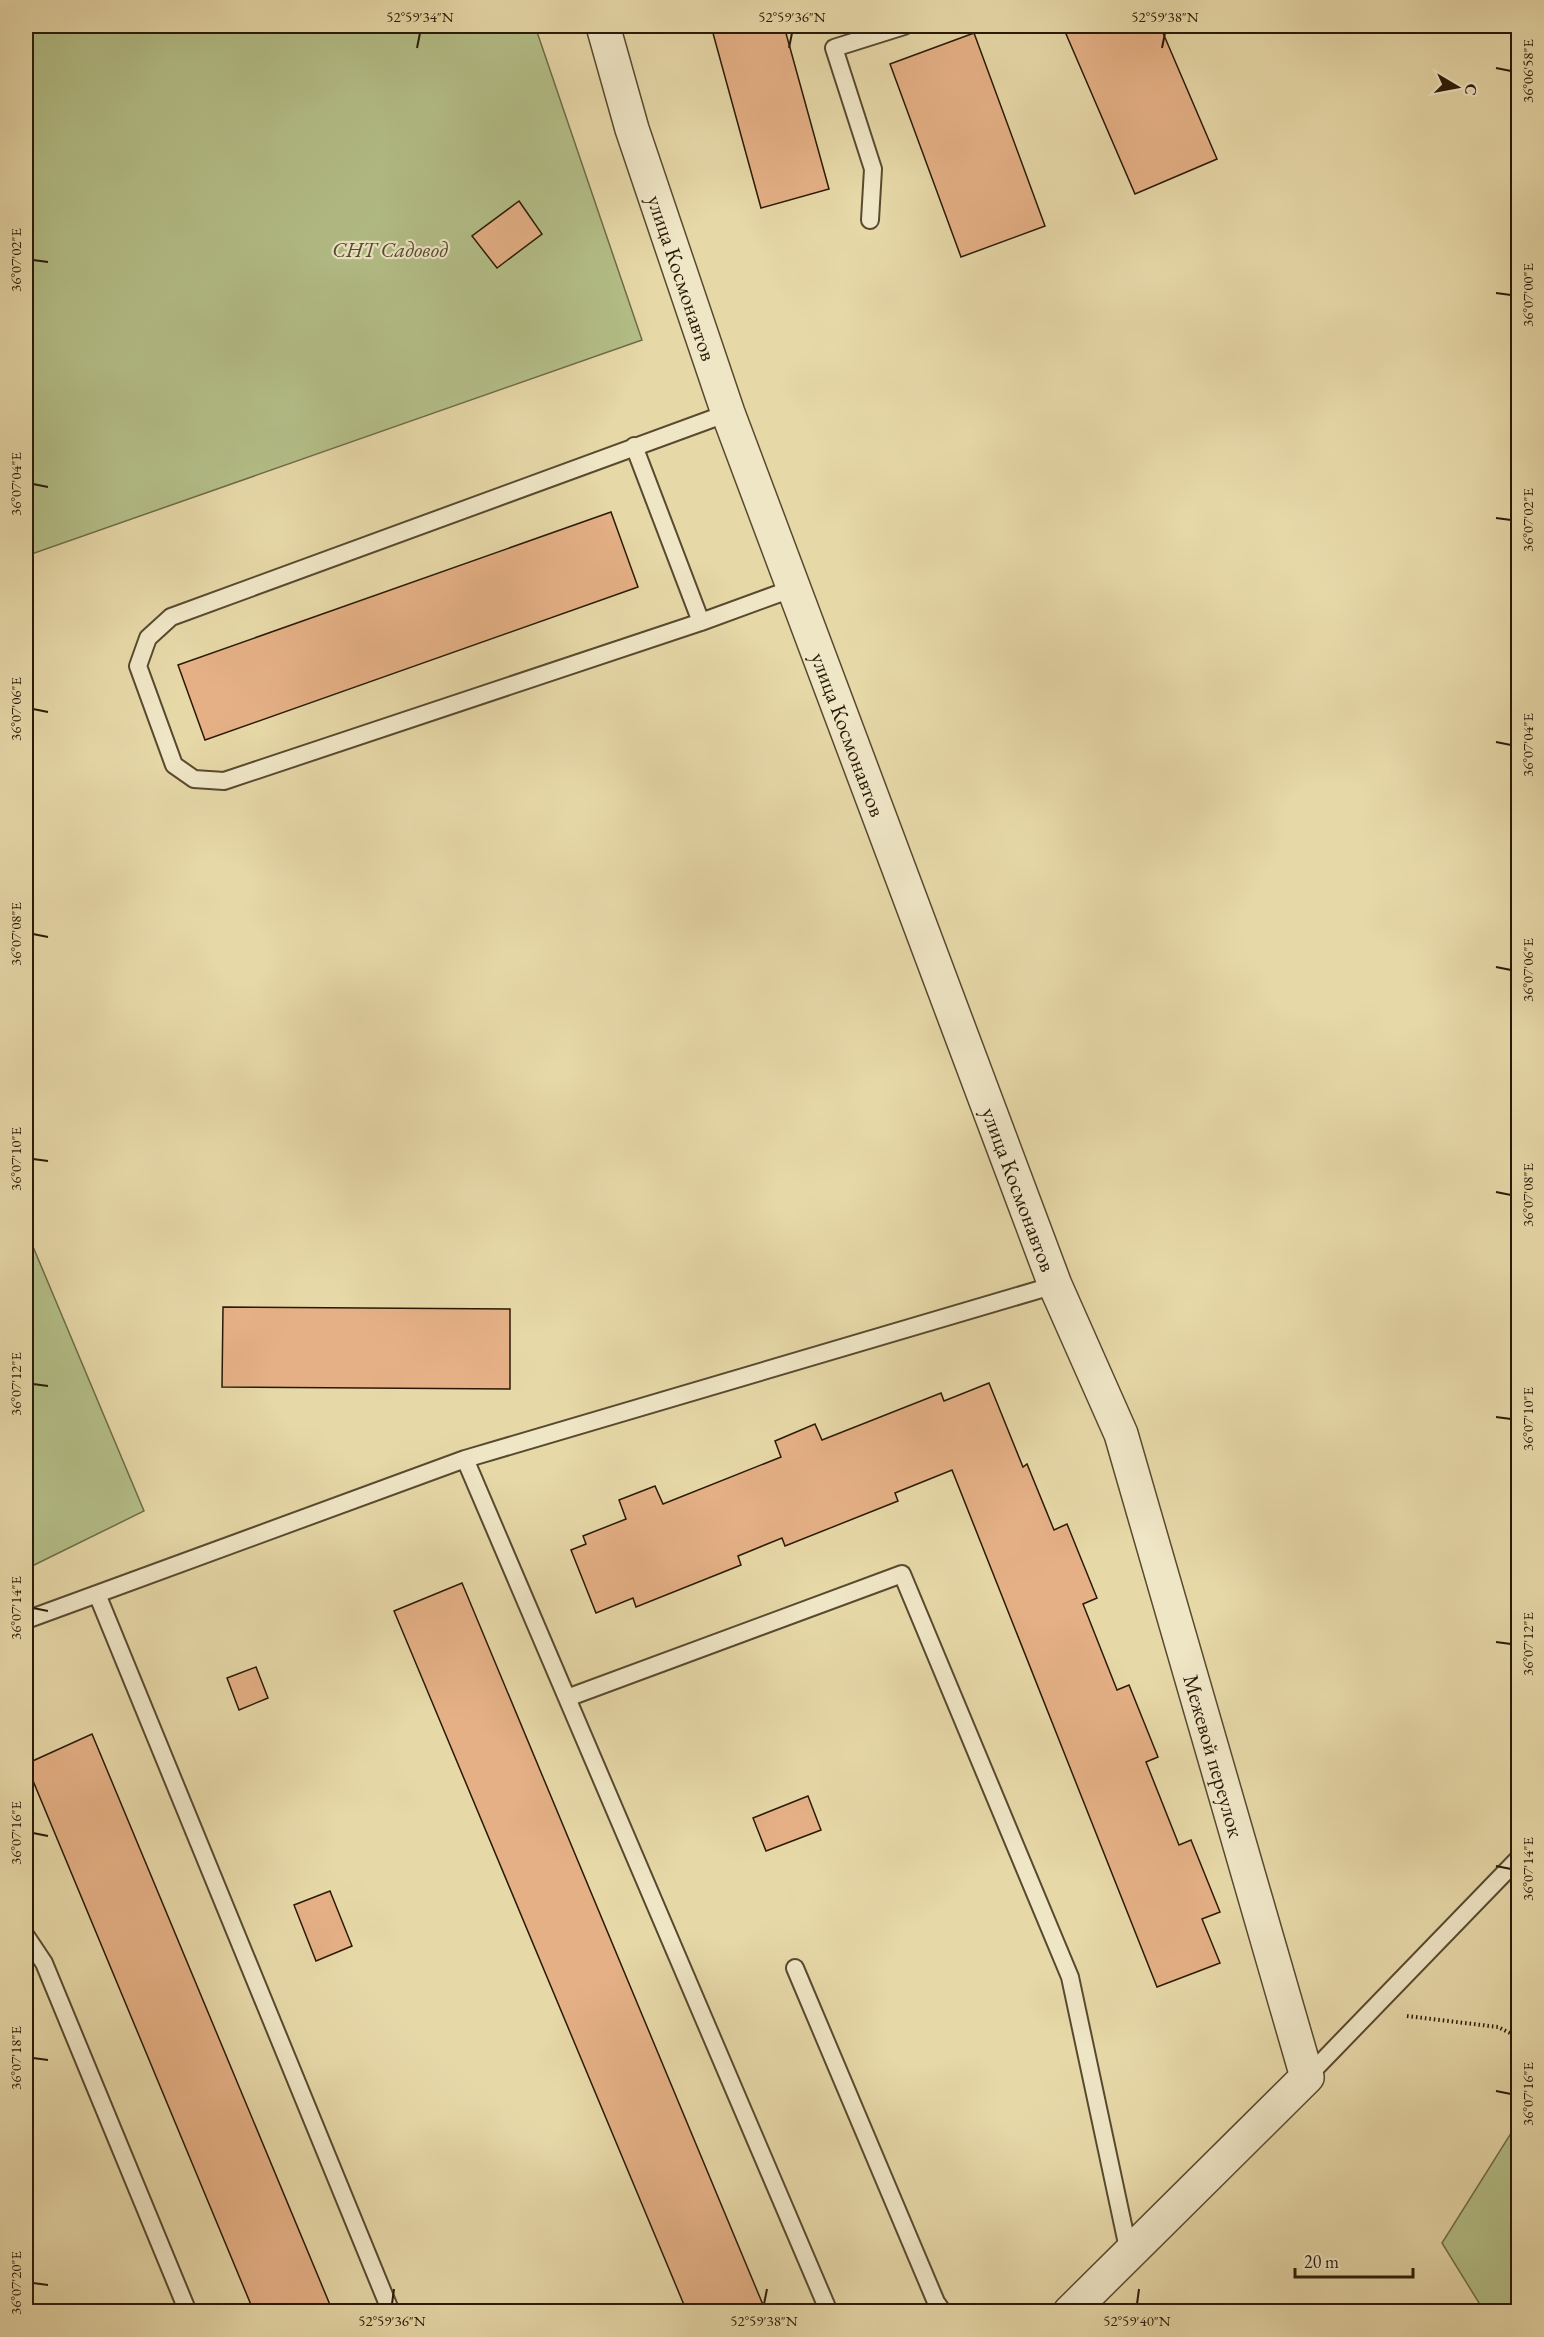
<svg xmlns="http://www.w3.org/2000/svg" width="1544" height="2337" font-family="'EB Garamond',serif">
  <rect width="100%" height="100%" fill="#e7d8a8"/>
  <filter id="stains"><feTurbulence type="fractalNoise" baseFrequency=".00333" numOctaves="4"/><feColorMatrix values="0 0 0 0 .2 0 0 0 0 .09 0 0 0 0 .02 0 0 0 .5 -.17"/></filter>
  <radialGradient id="worn" r=".72"><stop offset=".6" stop-color="#630" stop-opacity="0"/><stop offset="1" stop-color="#630" stop-opacity=".3"/></radialGradient>
  <path fill="#b4bf88" stroke="#6e6c48" stroke-width="1.5" d="M26,26H535L642,340L26,556Z
    M26,1230L144,1511L26,1569Z
    M1518,2122V2311H1484L1442,2243Z"/>
  <path fill="#e5b086" stroke="#291a07" stroke-width="1.5" d="M711,26H784L829,189L761,208Z
    M1066,26H1160L1217,159L1135,194L1063,27Z
    M974,33L1045,226L961,257L890,64Z
    M519,201L542,234L497,268L472,236Z
    M611,512L638,587L205,740L178,665Z
    M223,1307L510,1309V1389L222,1387Z
    M989,1383L1023,1467L1027,1464L1054,1530L1067,1524L1097,1598L1083,1604L1117,1690L1129,1685L1158,1757L1146,1762L1179,1845L1191,1840L1220,1912L1202,1919L1220,1963L1157,1987L952,1470L895,1493L898,1501L785,1546L782,1538L738,1556L741,1565L636,1607L633,1598L596,1613L571,1550L586,1544L583,1536L626,1519L619,1500L655,1486L663,1504L781,1457L775,1441L815,1424L822,1440L941,1393L944,1401Z
    M462,1583L766,2312H687L394,1611Z
    M256,1667L268,1698L239,1710L227,1678Z
    M92,1734L333,2312H254L26,1764Z
    M808,1796L821,1830L766,1851L753,1818Z
    M330,1891L352,1946L316,1961L294,1905Z"/>
  <g fill="none" stroke-linecap="round" stroke-linejoin="round">
    <defs>
      <path id="lane" d="M870,220L873,169L834,48L904,26
        M728,413L171,617L148,638L138,666L174,765L194,779L224,781L701,622L794,588
        M634,446L701,622
        M465,1459L829,2312
        M26,1620L97,1594
        M567,1698L902,1574L1070,1977L1129,2253
        M26,1936L44,1963L188,2312
        M795,1968L936,2302L943,2312
        M1307,2077L1518,1859
        M391,2312L97,1594L465,1459L1055,1285"/>
      <g id="street">
        <path id="s1" d="M603,26L632,129L728,413L1055,1285L1121,1434L1307,2077L1070,2312"/>
      </g>
    </defs>
    <use href="#lane" stroke="#584a2f" stroke-width="20"/>
    <use href="#street" stroke="#584a2f" stroke-width="36"/>
    <path stroke="#291a07" stroke-width="4" stroke-dasharray="1.5 3" stroke-linecap="butt" d="M1407,2016L1498,2027L1518,2037"/>
    <use href="#lane" stroke="#efe6c6" stroke-width="16"/>
    <use href="#street" stroke="#efe6c6" stroke-width="33"/>
  </g>
  <path fill="none" stroke="#291a07" stroke-width="2" d="M417,48L420,33M789,48L792,33M1162,48L1165,33M1496,68L1511,71M33,260L48,262M1496,293L1511,295M33,484L48,487M1496,518L1511,520M33,709L48,712M1496,742L1511,745M33,934L48,937M1496,967L1511,970M33,1159L48,1161M1496,1192L1511,1195M33,1384L48,1386M1496,1417L1511,1419M33,1608L48,1611M1496,1642L1511,1644M33,1833L48,1836M1496,1866L1511,1869M33,2058L48,2060M1496,2091L1511,2094M33,2283L48,2285M392,2304L394,2289M764,2304L767,2289M1137,2304L1139,2289"/>
  <g text-anchor="middle" stroke-width="4.5" stroke-linejoin="round" paint-order="stroke">
    <g font-size="22" font-style="italic" fill="#534c2e" stroke="#efe6c6">
      <text x="390" y="257">СНТ Садовод</text>
    </g>
    <g font-size="22" fill="#291a07" stroke="#efe6c6">
      <text dy="8" stroke="none"><textPath href="#s1" startOffset="264">улица Космонавтов</textPath></text>
      <text dy="8" stroke="none"><textPath href="#s1" startOffset="750">улица Космонавтов</textPath></text>
      <text dy="8" stroke="none"><textPath href="#s1" startOffset="1236">улица Космонавтов</textPath></text>
      <text dy="8" stroke="none"><textPath href="#s1" startOffset="1836">Межевой переулок</textPath></text>
    </g>
  </g>
  <rect width="1544" height="2337" fill="none" stroke="#e7d8a8" stroke-width="66"/>
  <g transform="translate(1457 87) rotate(100)" stroke="#efe6c6" stroke-width="4.5" paint-order="stroke">
  <path d="M0-4.5L10 22L0 15L-10 22Z" fill="#291a07"/>
  <text y="-9" font-size="16" font-weight="bold" text-anchor="middle" fill="#291a07">С</text>
  </g>
  <path d="M1295 2268v9h118v-9" fill="none" stroke="#291a07" stroke-width="3"/>
  <text x="1304" y="2268" font-size="18" fill="#291a07" stroke="#efe6c6" stroke-width="4.5" paint-order="stroke">20 m</text>
  <rect x="33" y="33" width="1478" height="2271" fill="none" stroke="#291a07" stroke-width="2"/>
  <g font-size="15" text-anchor="middle" fill="#291a07">
    <text x="420" y="22">52°59'34"N</text>
    <text x="792" y="22">52°59'36"N</text>
    <text x="1165" y="22">52°59'38"N</text>
    <text transform="translate(1528 71) rotate(-90)" y="5">36°06'58"E</text>
    <text transform="translate(16 260) rotate(-90)" y="5">36°07'02"E</text>
    <text transform="translate(1528 295) rotate(-90)" y="5">36°07'00"E</text>
    <text transform="translate(16 484) rotate(-90)" y="5">36°07'04"E</text>
    <text transform="translate(1528 520) rotate(-90)" y="5">36°07'02"E</text>
    <text transform="translate(16 709) rotate(-90)" y="5">36°07'06"E</text>
    <text transform="translate(1528 745) rotate(-90)" y="5">36°07'04"E</text>
    <text transform="translate(16 934) rotate(-90)" y="5">36°07'08"E</text>
    <text transform="translate(1528 970) rotate(-90)" y="5">36°07'06"E</text>
    <text transform="translate(16 1159) rotate(-90)" y="5">36°07'10"E</text>
    <text transform="translate(1528 1195) rotate(-90)" y="5">36°07'08"E</text>
    <text transform="translate(16 1384) rotate(-90)" y="5">36°07'12"E</text>
    <text transform="translate(1528 1419) rotate(-90)" y="5">36°07'10"E</text>
    <text transform="translate(16 1608) rotate(-90)" y="5">36°07'14"E</text>
    <text transform="translate(1528 1644) rotate(-90)" y="5">36°07'12"E</text>
    <text transform="translate(16 1833) rotate(-90)" y="5">36°07'16"E</text>
    <text transform="translate(1528 1869) rotate(-90)" y="5">36°07'14"E</text>
    <text transform="translate(16 2058) rotate(-90)" y="5">36°07'18"E</text>
    <text transform="translate(1528 2094) rotate(-90)" y="5">36°07'16"E</text>
    <text transform="translate(16 2283) rotate(-90)" y="5">36°07'20"E</text>
    <text x="392" y="2326">52°59'36"N</text>
    <text x="764" y="2326">52°59'38"N</text>
    <text x="1137" y="2326">52°59'40"N</text>
  </g>
  <rect width="100%" height="100%" filter="url(#stains)"/>
  <rect width="100%" height="100%" fill="url(#worn)"/>
</svg>
